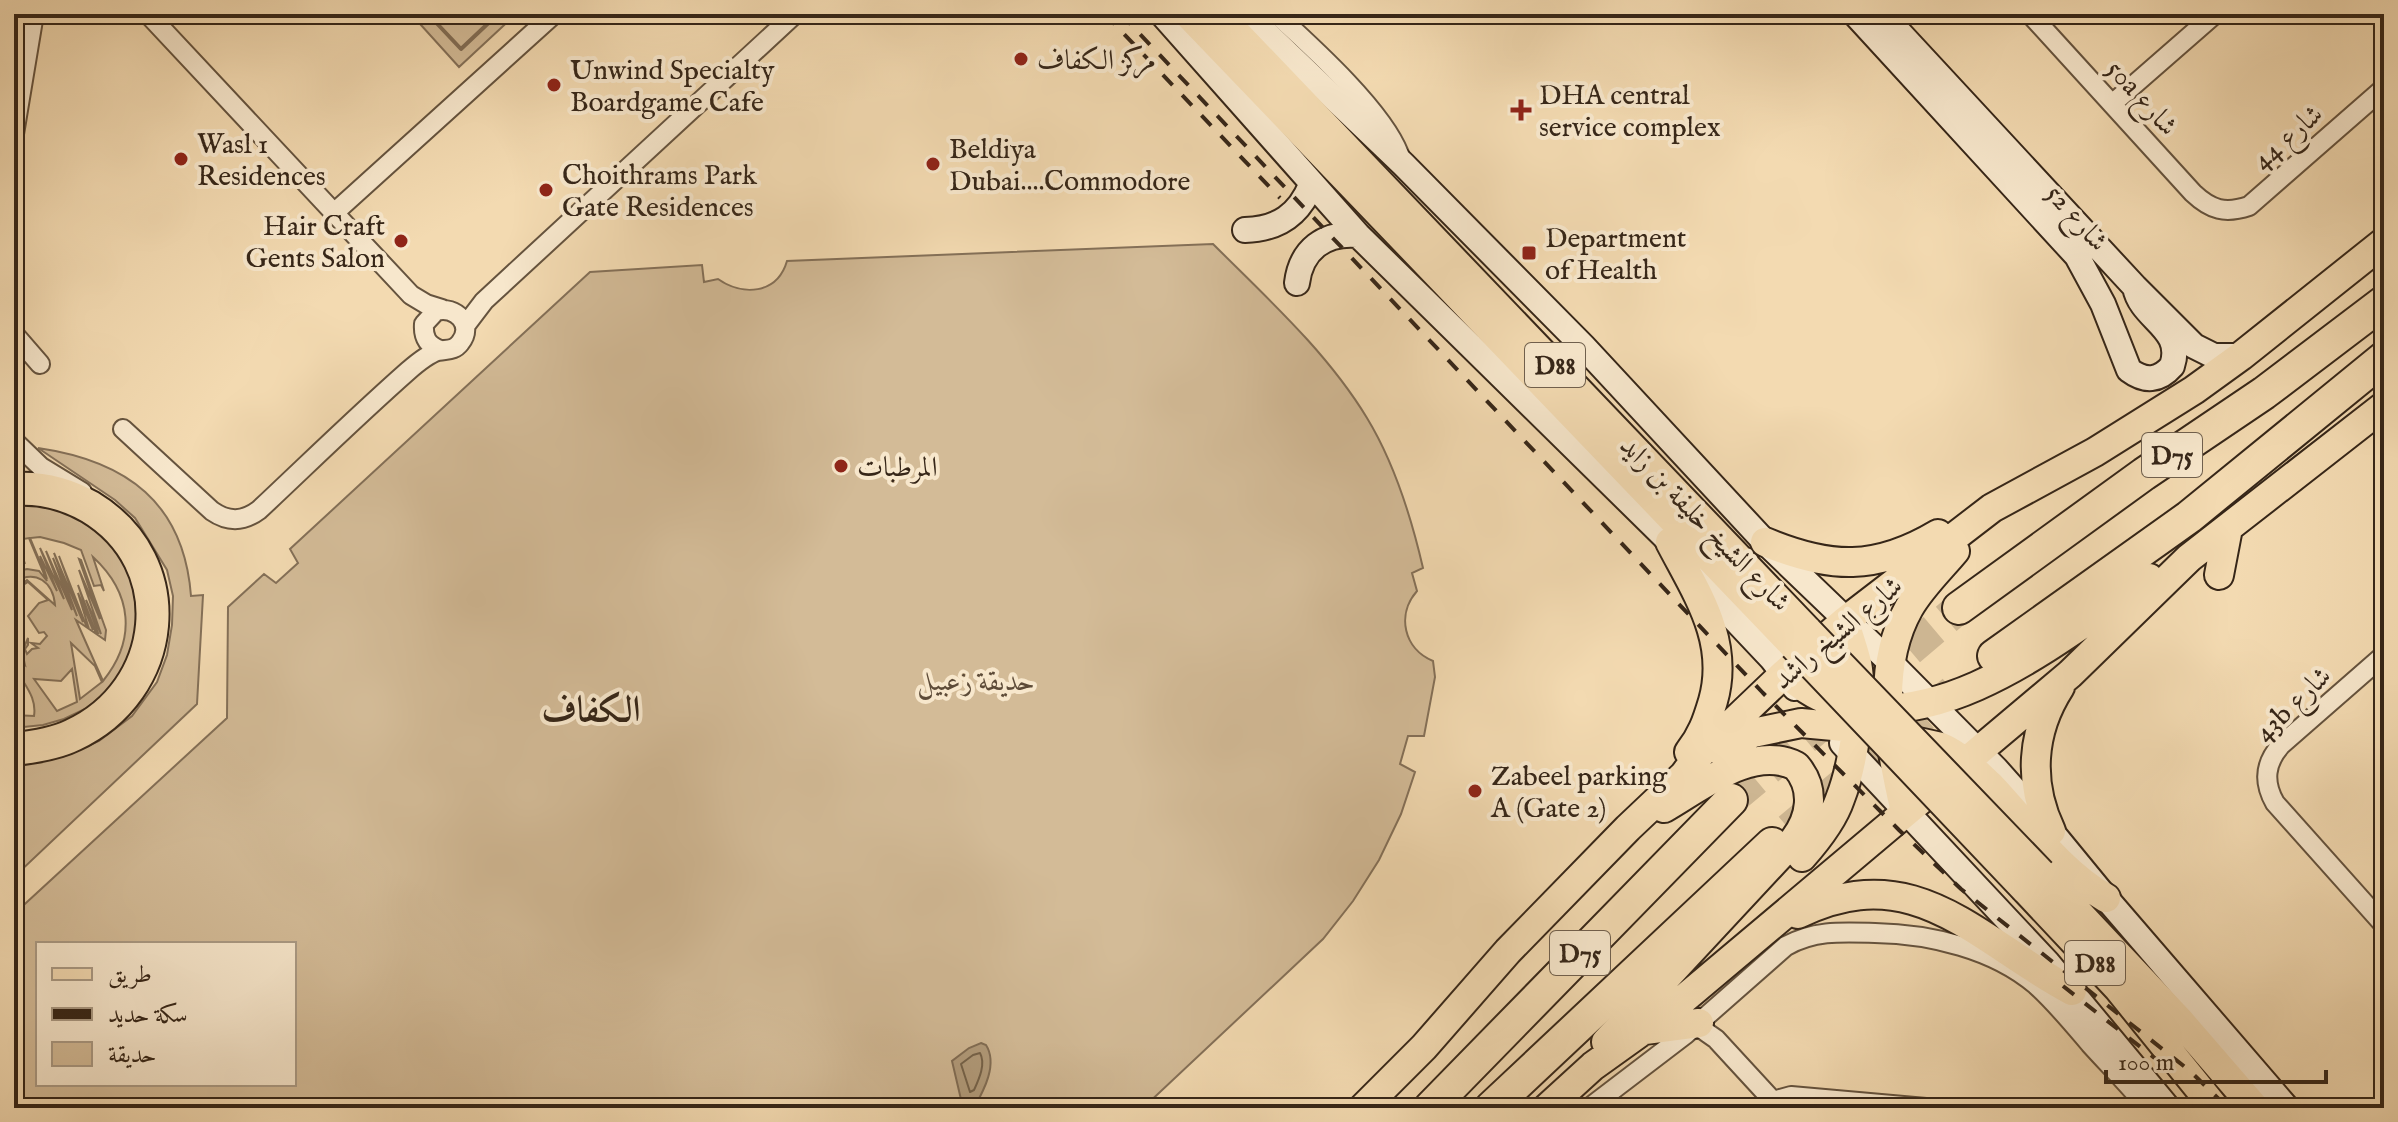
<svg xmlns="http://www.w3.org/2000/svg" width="2398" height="1122" font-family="'IM FELL English',Amiri,serif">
  <rect width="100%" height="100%" fill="#f3dab1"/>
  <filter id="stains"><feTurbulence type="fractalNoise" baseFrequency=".0025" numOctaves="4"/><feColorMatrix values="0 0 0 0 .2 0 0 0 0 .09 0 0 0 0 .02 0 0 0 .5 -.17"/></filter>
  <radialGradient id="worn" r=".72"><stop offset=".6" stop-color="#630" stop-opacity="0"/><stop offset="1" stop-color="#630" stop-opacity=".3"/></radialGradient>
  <path fill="#d3bb97" stroke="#847058" stroke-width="2" fill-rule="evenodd" d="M411,14H516L459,67Z
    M1213,244C1267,298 1327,352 1367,418C1395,464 1411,516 1423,568L1412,573L1417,591C1396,615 1404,649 1433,661L1435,677L1424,736H1408L1400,764L1415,772L1401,814L1379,860L1353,901L1323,939L1143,1108H14V914L227,718L228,607L264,574L276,583L298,563L290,549L590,272L702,265L704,282L718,279C742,296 777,295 787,261ZM38,944H294V1084H38Z
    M38,448C127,461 184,503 191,596L203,595L197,704L14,877V764L72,753L99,741L132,716L157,682L167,655L172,625L173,596L167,570L135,518L115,500Z
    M40,503L67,510L120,549L141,611L127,665L105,694L85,709L64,719L43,725L14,728V715L34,716C38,691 14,678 14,657L25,665L22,652L28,638V645L25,649L27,654L32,649L38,648L31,643L40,644L47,636L44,632L39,633L28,616L39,603L48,600L28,582L15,590V593L18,592L14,596V590L27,580L55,605C53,582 36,569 14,582V572L27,569L39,571L47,581L29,538L17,540L25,564L14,540V504ZM40,537L64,543L81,550L94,586L101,585L104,591L93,557C132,593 137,639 103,681L76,620L105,640L106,630L81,560L79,559L100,619L79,570L101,634L86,600L98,633H96L78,585L93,630L78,593L88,626L86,625L59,556L83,622L54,553L77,616L53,558L72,610L46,551L64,599L40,548L57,591L40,556L47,579L30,538ZM71,643L95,666L102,682L80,699ZM72,669L77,702L57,711L34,679L61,681Z"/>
  <path fill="#b39d7d" stroke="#816d55" stroke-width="2" d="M981,1043L986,1045C998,1064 984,1090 974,1108H963L952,1061L969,1048Z"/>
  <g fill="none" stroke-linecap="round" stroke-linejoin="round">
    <path stroke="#74624a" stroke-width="2" d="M980,1053C986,1064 979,1079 974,1090L970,1092L961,1064L973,1055Z"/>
    <path stroke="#816d55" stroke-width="4" d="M428,14L461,49L498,14"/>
    <path stroke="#cdb692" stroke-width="32" stroke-dasharray="32 16" stroke-linecap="butt" d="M1873,681L1959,608
      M1731,800L1838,711
      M1789,829L1953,691"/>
    <defs>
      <path id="street" d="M148,14L411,295L426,304L442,309
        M1276,14C1312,47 1382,110 1399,154
        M2030,14L2193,193C2211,210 2225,214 2249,206L2384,88
        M2112,104L2215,14
        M14,134L34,14
        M334,213L554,14
        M465,326L484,301L795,14
        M14,334L40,364
        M123,429L212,511C228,522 243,522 259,510C308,464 357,416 408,371C416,364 428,354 438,351C447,349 454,351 460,343C475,325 455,305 436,311L424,324C423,337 427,345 440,350
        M14,441L41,467L82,492
        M2384,655L2281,745C2265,763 2263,782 2275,803L2384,925
        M1696,1025L1716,1039L1774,1102
        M1589,1108L1686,1034L1786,946C1815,930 1842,932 1875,933C1930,934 1994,949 2036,985C2056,1003 2073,1024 2090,1044C2109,1065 2130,1086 2148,1108
        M1767,1108L1780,1099L1791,1096L1926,1108"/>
      <path id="secondary" d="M1162,14L1358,235L1670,542L1722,606L1772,659L1795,688
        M1246,14L1403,164L1583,346L1765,542L1892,664L1996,769L2051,831L2106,898L2287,1108
        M1855,14L2077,256L2103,304L2129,370C2145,382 2159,381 2172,366C2185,328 2141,320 2135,287
        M1882,14L2135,287L2194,346L2214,356H2241
        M1245,230C1278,229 1299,215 1311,185
        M1297,283C1301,250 1324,232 1358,235
        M1842,743L2047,962L2168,1108"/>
      <path id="primary" d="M1188,14L1794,646
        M1218,14L1808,631
        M1670,542C1697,594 1730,641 1713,701C1707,721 1702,736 1689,752
        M1765,542C1830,569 1876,571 1938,534
        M2219,575L2228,528
        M1785,673C1799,684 1814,696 1831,701C1943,738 2062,636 2149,578
        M1719,750L1753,733L1801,723L1855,728L1941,747C1960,755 1975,771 1990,785C2027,824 2059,871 2106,898
        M1905,812C1890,748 1874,670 1909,608C1921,587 1940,569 1955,551
        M2051,831C2028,783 2031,732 2060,687
        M1802,857C1817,840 1833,820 1840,799C1853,766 1864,699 1857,663C1854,649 1848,635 1845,621
        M2041,873L2179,1020L2255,1108
        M2025,889L2118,988L2215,1108
        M1798,914C1915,856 1977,941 2072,991
        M1645,1030L1699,1023
        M1606,1042L1794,840C1811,818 1816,789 1796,766C1752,744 1701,787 1664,808
        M1363,1108L1424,1047L1508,951L1628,828L1684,775L1698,756L1785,673L1845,621L1992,508L2095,452L2194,390L2241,356L2384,242
        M1547,1108L1593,1066L1667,1013L2070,674L2189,558L2384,406"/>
      <path id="highway" d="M14,489C41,487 67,494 90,507C183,563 168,691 73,735C55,744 34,747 14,749
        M1959,608L2144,474L2264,393L2384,302
        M1994,656L2189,517L2384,358
        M1430,1108L1731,800
        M1491,1108L1772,844"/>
    </defs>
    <use href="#street" stroke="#65533e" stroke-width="22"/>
    <use href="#secondary" stroke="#362618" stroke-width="28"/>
    <use href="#primary" stroke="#362618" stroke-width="32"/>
    <use href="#highway" stroke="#362618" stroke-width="36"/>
    <use href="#street" stroke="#f7e7cc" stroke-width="18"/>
    <use href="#secondary" stroke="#f7e7cc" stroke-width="24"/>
    <use href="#primary" stroke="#f3dab1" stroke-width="28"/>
    <use href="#highway" stroke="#f3dab1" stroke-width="32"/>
    <path stroke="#362618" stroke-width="4" stroke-dasharray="14 14" stroke-linecap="butt" d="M1105,14L1280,198
      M1121,14L1763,693L1899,830L1961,889L2190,1071L2228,1108
      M2063,986L2157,1060"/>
    <defs>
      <path id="primary-bridge" d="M1808,631L2041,873
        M1794,646L2025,889"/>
    </defs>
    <use href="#primary-bridge" stroke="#362618" stroke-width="32" stroke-linecap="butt"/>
    <use href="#primary-bridge" stroke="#f3dab1" stroke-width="28"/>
  </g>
  <g fill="#8f2418" stroke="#f7e7cc" stroke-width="3">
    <circle cx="1021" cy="59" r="8"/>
    <circle cx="554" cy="85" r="8"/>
    <path d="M1517 98h8v8h8v8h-8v8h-8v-8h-8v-8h8z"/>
    <circle cx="181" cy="159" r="8"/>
    <circle cx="933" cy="164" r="8"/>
    <circle cx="546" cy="190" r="8"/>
    <circle cx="401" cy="241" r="8"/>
    <rect x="1521" y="245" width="16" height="16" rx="4"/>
    <circle cx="841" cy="466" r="8"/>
    <circle cx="1475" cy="791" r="8"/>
  </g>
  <g text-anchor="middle" stroke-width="8" stroke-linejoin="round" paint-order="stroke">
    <g fill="#f7e7cc" stroke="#70604e" stroke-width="2">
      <rect x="1525" y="343" width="60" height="44" rx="6"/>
      <rect x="2142" y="433" width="60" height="44" rx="6"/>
      <rect x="1550" y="931" width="60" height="44" rx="6"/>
      <rect x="2065" y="941" width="60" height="44" rx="6"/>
    </g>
    <g font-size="26" font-weight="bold" fill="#362618">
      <text x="1555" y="374">D88</text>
      <text x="2172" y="464">D75</text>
      <text x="1580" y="962">D75</text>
      <text x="2095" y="972">D88</text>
    </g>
    <g font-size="28" fill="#362618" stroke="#f7e7cc" text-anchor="start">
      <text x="1037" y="69">مركز الكفاف</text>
      <text x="570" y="79">Unwind Specialty<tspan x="570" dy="32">Boardgame Cafe</tspan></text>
      <text x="1539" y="104">DHA central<tspan x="1539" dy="32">service complex</tspan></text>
      <text x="197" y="153">Wasl 1<tspan x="197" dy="32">Residences</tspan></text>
      <text x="949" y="158">Beldiya<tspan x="949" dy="32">Dubai....Commodore</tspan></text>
      <text x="562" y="184">Choithrams Park<tspan x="562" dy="32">Gate Residences</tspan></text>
      <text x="385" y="235" text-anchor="end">Hair Craft<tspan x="385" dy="32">Gents Salon</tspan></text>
      <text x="1545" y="247">Department<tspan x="1545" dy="32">of Health</tspan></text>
      <text x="857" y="476">المرطبات</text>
      <text x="1491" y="785">Zabeel parking<tspan x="1491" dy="32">A (Gate 2)</tspan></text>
    </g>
    <g font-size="28" fill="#362618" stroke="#f7e7cc">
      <text transform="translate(2143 97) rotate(48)" y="10">50a شارع</text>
      <text transform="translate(2287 136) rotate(-41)" y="10">شارع 44</text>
      <text transform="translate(2078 217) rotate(49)" y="10">شارع 52</text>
      <text transform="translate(1706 523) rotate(46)" y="10">شارع الشيخ خليفة بن زايد</text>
      <text transform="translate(1837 632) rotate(-40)" y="10">شارع الشيخ راشد</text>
      <text transform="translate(2292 703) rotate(-44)" y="10">43b شارع</text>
    </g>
    <g font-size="28" font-style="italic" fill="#5d4b38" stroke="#f7e7cc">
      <text x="976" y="690">حديقة زعبيل</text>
    </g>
    <g font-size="36" font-weight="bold" fill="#362618" stroke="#f7e7cc">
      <text x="591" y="721">الكفاف</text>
    </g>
  </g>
  <rect width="2398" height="1122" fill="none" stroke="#f3dab1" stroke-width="48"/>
  <rect x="16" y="16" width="2366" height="1090" fill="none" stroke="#362618" stroke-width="4"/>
  <rect x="24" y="24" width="2350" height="1074" fill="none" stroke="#362618" stroke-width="2"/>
  <rect x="36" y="942" width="260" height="144" fill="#f7e7cc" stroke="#aa9a84" stroke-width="2"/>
  <rect x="52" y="968" width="40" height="12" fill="#f3dab1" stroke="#aa9a84" stroke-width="2"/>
  <text x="108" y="982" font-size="24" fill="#362618">طريق</text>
  <rect x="52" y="1008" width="40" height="12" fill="#362618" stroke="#aa9a84" stroke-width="2"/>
  <text x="108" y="1022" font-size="24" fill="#362618">سكة حديد</text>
  <rect x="52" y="1042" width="40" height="24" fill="#d3bb97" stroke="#aa9a84" stroke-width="2"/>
  <text x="108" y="1062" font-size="24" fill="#362618">حديقة</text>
  <path d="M2106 1070v12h220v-12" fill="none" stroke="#362618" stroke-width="4"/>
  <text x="2118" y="1070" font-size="24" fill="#362618" stroke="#f7e7cc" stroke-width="6" paint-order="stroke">100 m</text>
  <rect width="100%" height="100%" filter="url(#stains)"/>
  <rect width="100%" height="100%" fill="url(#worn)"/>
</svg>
